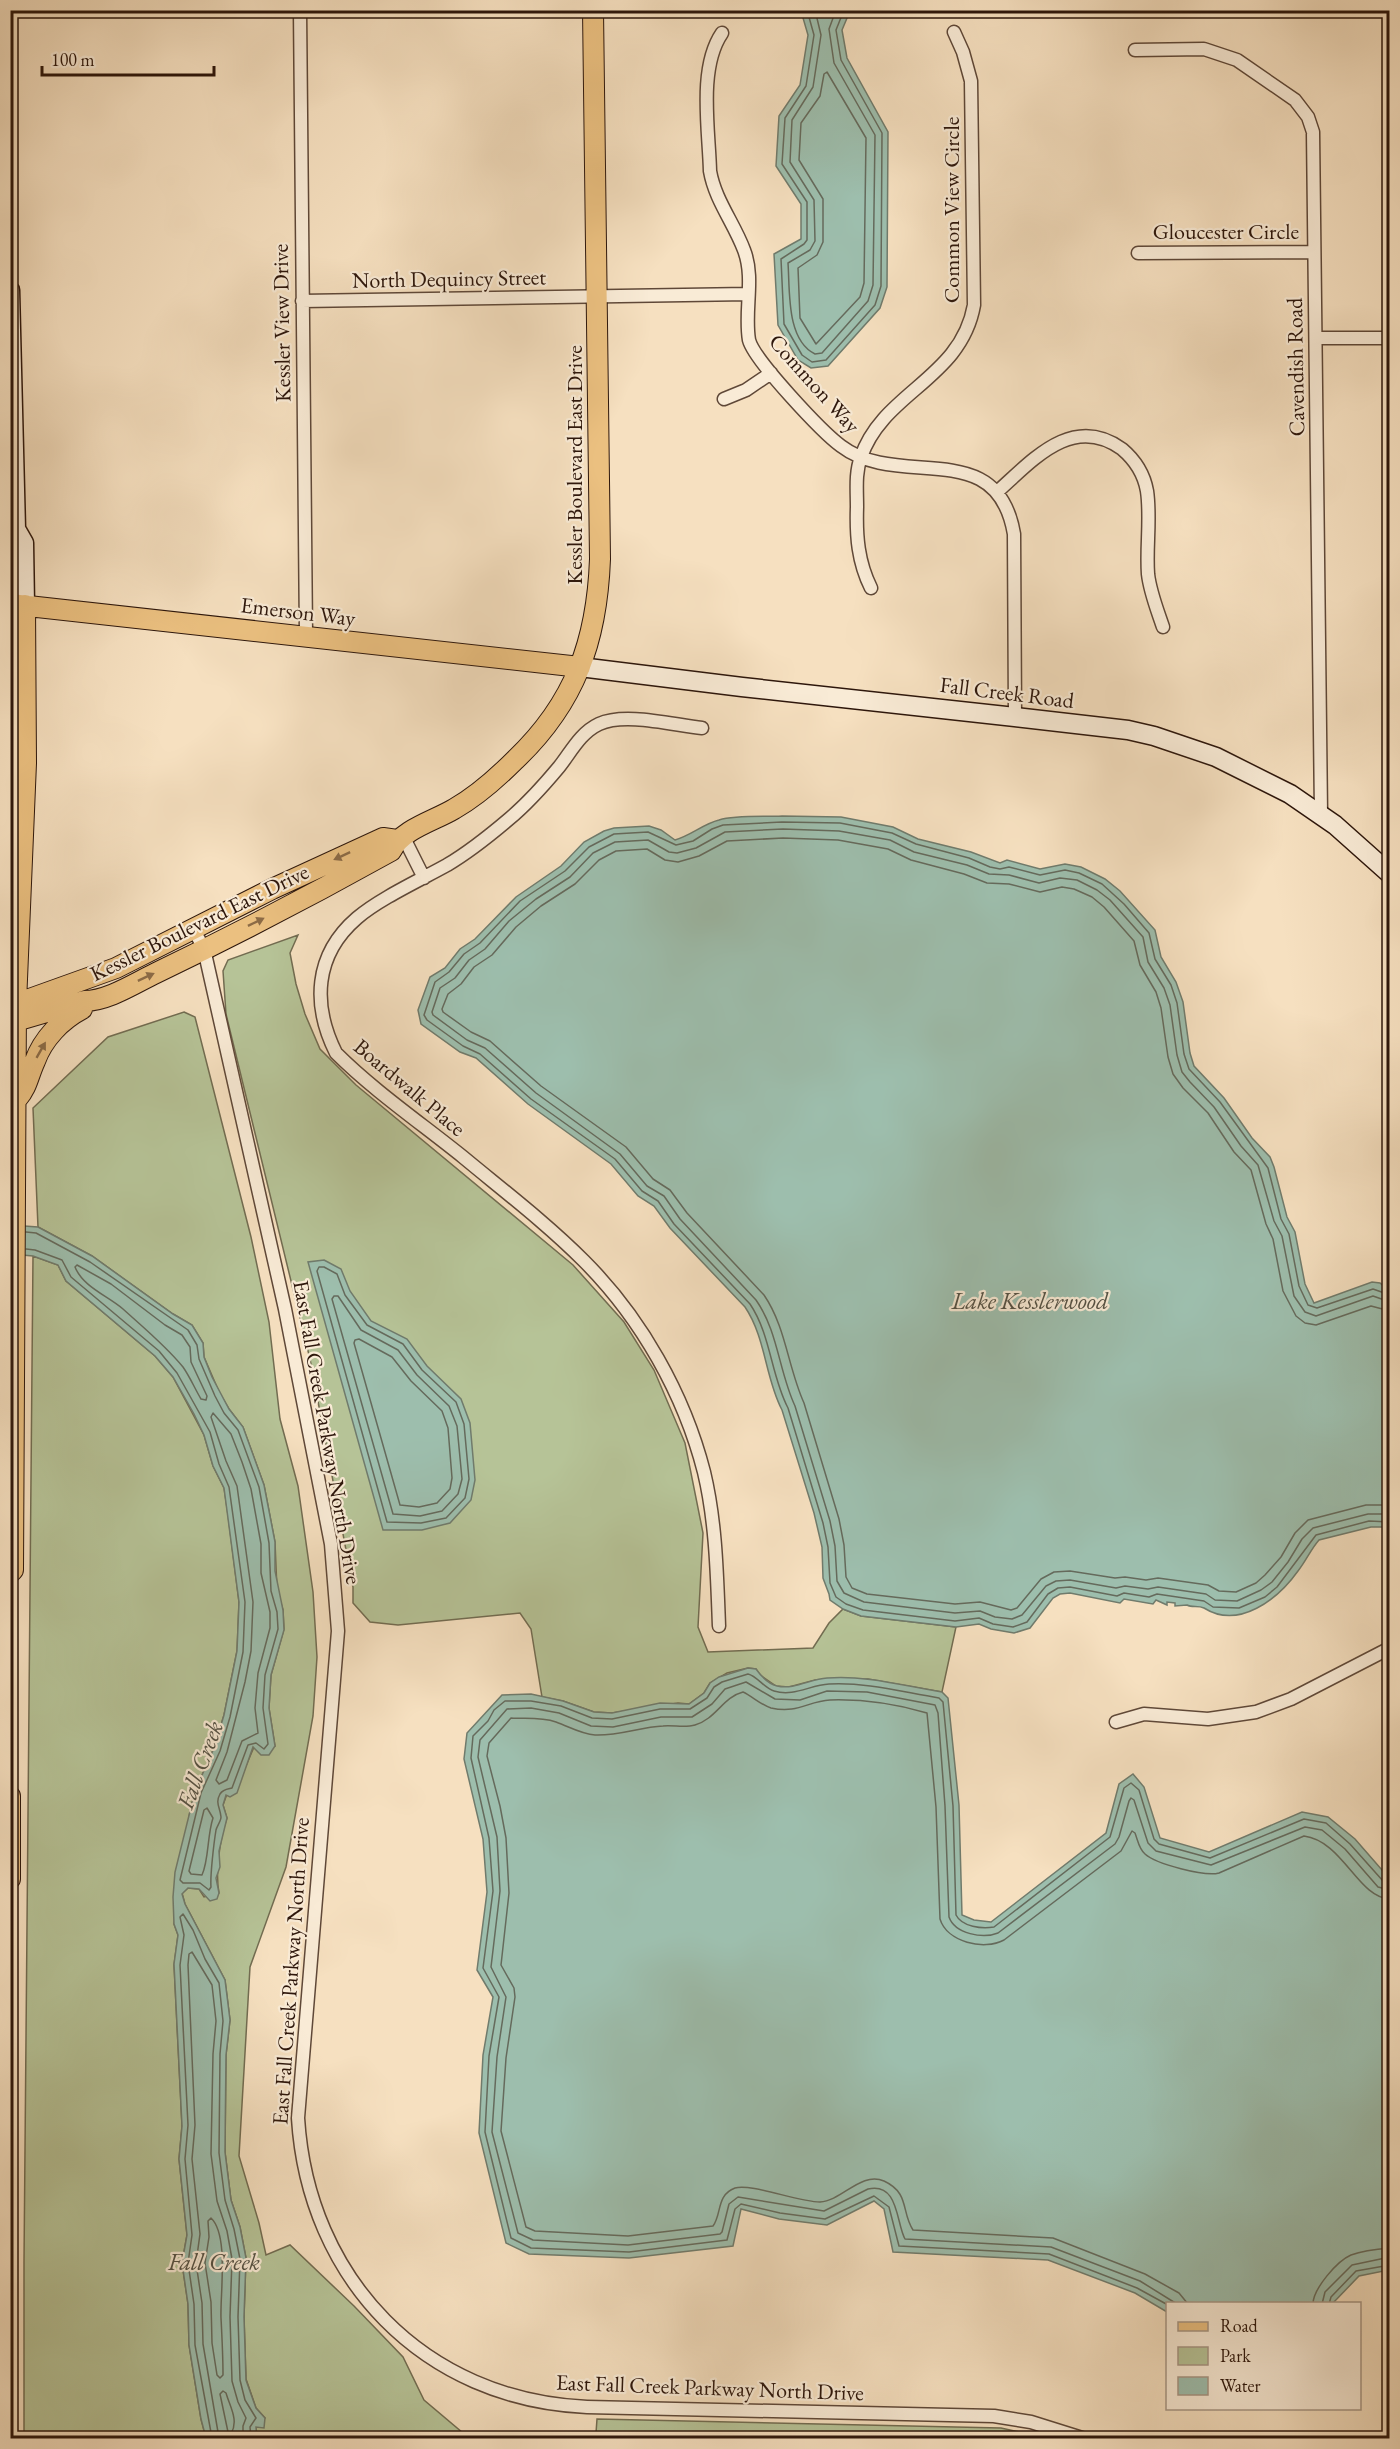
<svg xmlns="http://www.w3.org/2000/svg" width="1400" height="2449" font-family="'EB Garamond',serif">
  <rect width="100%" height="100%" fill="#f6e0c0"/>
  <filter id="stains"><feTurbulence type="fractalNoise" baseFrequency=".00333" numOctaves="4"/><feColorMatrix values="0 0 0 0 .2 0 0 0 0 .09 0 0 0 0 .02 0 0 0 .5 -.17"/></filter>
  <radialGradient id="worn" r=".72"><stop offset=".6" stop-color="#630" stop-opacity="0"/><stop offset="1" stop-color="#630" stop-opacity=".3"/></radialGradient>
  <path fill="#b6c397" stroke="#726c51" stroke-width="1.5" d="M298,935L290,953L296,984L305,1014L320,1049L356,1085L573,1265L624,1322L654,1370L685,1443L703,1533L698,1627L708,1652L813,1648L829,1623L843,1609L861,1616L956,1627L942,1692L868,1679L815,1680L789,1687L776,1686L760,1675L756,1669L748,1668L727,1673L710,1683L704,1693L689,1704L678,1703L612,1713L594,1712L563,1701L542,1697L531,1629L520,1613L398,1625L370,1622L353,1603V1587L310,1359L226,1014L223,971L228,960Z
    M184,1012L195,1017L251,1237L269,1322L280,1419L298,1486L313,1592L317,1657L313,1716L286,1867L250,1967L239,2156L259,2223L266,2255L290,2245L354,2306L403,2357L424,2400L469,2438H506H257L256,2427L265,2418L256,2408L246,2379L244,2317L246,2258L240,2227L231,2200L225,2152L226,2055L230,2020L225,1980L185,1904L182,1893L188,1888L199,1889L204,1897L219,1893C215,1872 220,1838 227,1818L223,1805L227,1794L242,1775L254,1747L275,1746L269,1708L271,1675L284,1629L283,1610L277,1590L275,1542L264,1485L243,1427L229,1409L220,1394L204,1357L203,1343L192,1325L173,1314L92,1256L38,1227L33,1108L108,1037Z
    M33,1256L58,1265L66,1281L155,1356L173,1377L204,1435L213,1466L224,1488L228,1515L239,1602L237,1651L224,1715L214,1748L195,1791L190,1811L174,1924L178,1935L174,1965L182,2126L179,2159L187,2235L182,2263L188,2304L189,2345L201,2419L206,2438H24V2262Z
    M597,2419L1001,2428L1047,2438H583L596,2433Z"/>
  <path fill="#9dbead" stroke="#707b6c" stroke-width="1.5" d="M801,11H850L842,30L847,58L888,132L887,287L880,308L828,366L811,368L798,360L778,325L774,254L801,239V204L776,166L779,116L800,85L808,35Z
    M782,816L841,817L893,827L918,839L971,852L1000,863L1007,860L1040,869L1065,864L1081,867L1105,879L1120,891L1155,930L1161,957L1176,982L1183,1002L1190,1053L1194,1066L1224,1098L1252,1138L1270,1157L1274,1167L1287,1217L1295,1232L1305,1284L1314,1303L1372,1282L1380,1283L1388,1290L1389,1527H1371L1319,1540C1311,1549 1306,1561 1298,1571C1278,1599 1239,1630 1204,1608C1198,1605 1192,1608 1187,1605L1175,1606V1603L1167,1602V1605L1156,1600L1153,1604L1124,1599L1120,1603L1070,1593L1060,1594L1053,1598L1030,1628L1014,1633L991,1629L979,1624L956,1627L861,1616L843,1609L830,1600L829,1594L823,1578L822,1547L814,1513L782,1410C765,1378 766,1338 745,1307L670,1228L654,1206L638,1196L611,1164L528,1104L476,1058L460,1052L421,1024L418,1010L430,977L445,968L460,949L475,939L516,897L561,866L584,842L604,831L614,828L649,826L661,830L675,840C692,835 703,824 719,820C736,815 764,817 782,816Z
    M10,1225L38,1227L92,1256L173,1314L192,1325L203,1343L204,1357L212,1377L229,1409L243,1427L264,1485L275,1542V1571L283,1610L284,1630L271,1675L269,1708L275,1746L269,1755H261L253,1747L237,1793L230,1797L226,1795L223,1805L227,1818L219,1851L220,1867L216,1878L219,1893L217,1899L210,1901L199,1889L188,1888L182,1894L185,1904L225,1980L230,2020L226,2055L225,2152L231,2200L240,2227L246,2258L244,2317L246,2380L256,2408L265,2418L264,2428L256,2427L257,2438H206L201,2419L189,2345L188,2304L182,2263L187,2235L179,2159L182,2126L174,1964L178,1935L174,1924L173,1897L175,1872L195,1791L214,1748L224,1715L237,1651L239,1602L224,1488L213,1466L204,1435L194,1414L173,1377L155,1356L66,1281L58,1265L33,1256L11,1254Z
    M324,1260L341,1269L350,1291L371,1321L407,1339L427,1366L461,1399L470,1423L475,1480L471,1500L450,1523L422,1530H383L308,1262Z
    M748,1668L756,1669C761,1676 769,1684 777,1686C795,1690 810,1679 827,1678C867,1675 904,1686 942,1692L948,1698L959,1805L962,1915L974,1920L991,1922L1106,1833L1119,1784L1133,1774L1144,1787L1160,1838L1209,1852L1302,1812L1328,1817L1355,1839L1389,1878V2270L1359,2276L1333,2303L1168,2304L1167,2312L1135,2293L1048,2260L893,2252L884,2209L874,2201L827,2225L779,2219L741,2209L733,2246L629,2258L529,2254L506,2243L479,2133L483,2055L493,1997L477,1970L487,1892L483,1839L464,1759L467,1733L502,1695L531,1694L563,1701L594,1712L612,1713L660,1703L689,1704L704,1693L710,1683L719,1677Z"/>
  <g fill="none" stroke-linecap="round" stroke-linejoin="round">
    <path stroke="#656a5c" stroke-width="1.5" d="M807,10L814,35L806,86L785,118L782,164L807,202V240L804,244L781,259L784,324L802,355L812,362L826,360L875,305L881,286L882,133L841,60L836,30L844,10
      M815,10L821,35L813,87L792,120L790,162L814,200L815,241L810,250L788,263C790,290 786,340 815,354L822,353L868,301L873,285L875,135L834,63L829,29L836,10
      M827,72L866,138L864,283L860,297L816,344L800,318L798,268L817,255L823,242V199L799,160L801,123L820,96L824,74Z
      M26,1249L35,1250L62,1260L71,1277L159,1351L177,1373L210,1432L219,1464L229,1487L245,1602L243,1652L230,1717L220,1751L201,1793L180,1880L183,1883H200L209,1890L211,1887C210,1876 214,1842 216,1830C217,1826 221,1821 221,1817C220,1807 215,1803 220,1794C223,1789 228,1789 232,1788L248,1745L256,1743L264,1749L268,1744L263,1708L265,1675L278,1629L277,1612L271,1591L269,1543L259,1487L238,1430L224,1413L215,1396L199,1359L197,1345L188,1330L90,1262L36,1233L26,1232
      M77,1265L111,1284L165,1325L182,1335L190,1347L191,1362L207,1396L206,1400L201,1399C195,1389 190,1377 183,1367C166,1346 144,1328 123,1309C108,1296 83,1287 75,1267Z
      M319,1267H324L337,1274L345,1295L367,1325L403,1344L422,1370L456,1402L464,1424L469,1479L465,1498L446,1518L421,1523L387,1522L317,1271Z
      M1390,1295L1373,1289L1317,1308L1308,1305L1299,1286L1289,1234L1281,1219L1268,1168L1220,1102L1189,1069L1184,1054L1177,1003L1171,985L1155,959L1149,933L1124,904L1102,884L1079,873L1065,870L1040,875L1009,867L1000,869L990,867L969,858L916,844L892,833L840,823L782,822L723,825L712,829L693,841L676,845L648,832L614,834L589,847L565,871L520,901L480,943L464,954L449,972L435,982L424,1015L427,1020L463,1046L480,1054L531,1099L615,1159L642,1191L658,1201L674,1224L750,1304C771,1335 771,1376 788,1408L823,1523L828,1547L830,1583L836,1597L846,1604L863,1610L955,1621L979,1618L993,1624L1013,1627L1027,1622L1048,1594L1058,1588L1070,1587L1117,1596L1124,1593L1149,1597L1157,1594L1204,1601L1213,1607L1239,1608L1265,1597L1277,1587L1316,1535L1369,1521L1390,1522
      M334,1296H338L361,1330L398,1350L417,1375L449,1406L457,1426L462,1479L458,1494L442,1511L420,1516L393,1514L332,1299Z
      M1390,1302L1373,1296L1316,1316L1305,1312L1294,1296L1282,1236L1274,1221L1258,1165L1241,1146L1214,1107L1190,1082L1182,1072L1177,1055L1170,1005L1164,988L1148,962L1143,937L1110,900L1097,890L1077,880L1060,878L1039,883L1009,875L989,874L967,865L914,852L890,840L839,831L783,829L725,832L696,848L677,853L669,852L648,840L615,842L593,853L570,877L536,899L509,921L485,949L469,960L455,978L440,988L432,1012L433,1015L467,1040L485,1048L536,1093L620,1154L647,1186L664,1196L680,1219L756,1300C778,1331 779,1372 795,1406L830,1521L835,1546L837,1581L844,1593L864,1602L955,1613L980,1611L995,1617L1012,1619L1022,1615L1046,1586L1056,1581L1070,1580L1116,1588L1125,1586L1148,1589L1158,1587L1206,1594L1215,1600L1237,1601L1261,1590L1272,1582L1288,1562L1302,1539L1313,1528L1368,1514H1390
      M1390,1311L1371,1306L1316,1325L1305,1323L1296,1316L1283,1291L1273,1239L1266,1224L1251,1170L1234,1152L1208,1113L1183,1088L1173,1074L1168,1057L1161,1008L1156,992L1140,965L1134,941L1104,907L1092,897L1074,889L1062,887L1040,892L1009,884L987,883L964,874L911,860L888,849L838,840L783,838L727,841L699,856L678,862L665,860L647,849L616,851L599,860L575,884L541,906L516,927L492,955L474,967L461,984L448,994L442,1009L443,1012L471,1032L490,1041L541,1086L626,1147L653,1179L670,1190L687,1213L764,1295C786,1327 788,1368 804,1403L839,1519L844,1545L846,1577L852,1588L867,1594L955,1604L980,1602L1011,1610L1017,1608L1041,1579L1054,1572L1070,1571L1115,1578L1125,1577L1146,1580L1158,1578L1208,1585L1219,1591L1236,1592L1256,1583L1265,1575L1281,1557L1295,1533L1308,1520L1366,1505H1390
      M359,1339L392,1357L411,1381L442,1411L448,1428L452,1478L450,1489L437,1503L419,1507L400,1505L354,1343L355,1340Z
      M213,1413L231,1434L242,1462L251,1489L261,1544V1573L270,1612V1628L258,1673L255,1708L258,1733L242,1741L227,1780L219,1784L216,1780L227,1752L245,1682L251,1651L253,1602L237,1486L226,1461L211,1417Z
      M207,1808L213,1818C207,1836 209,1860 202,1875L191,1874L189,1871L204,1810Z
      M211,2218C229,2235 220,2294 221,2318C222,2337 223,2356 223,2375L220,2378L217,2375L212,2343L211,2302L205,2263L209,2237L208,2221Z
      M1177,2304L1140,2281L1051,2247L905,2239C896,2223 899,2182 868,2189L824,2211L738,2197L729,2204L722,2232L720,2234L628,2245L533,2240L518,2233L492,2132L497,2057L506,1997L491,1967L500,1891L497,1837L478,1757L480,1740L507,1709L531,1708L559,1713L591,1726L613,1727L661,1717H692L712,1704L725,1689L746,1682L775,1699L800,1700L827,1691L867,1692L935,1705L938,1713L945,1806L949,1917C955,1934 983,1939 998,1933L1115,1844L1119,1837L1129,1801L1131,1798L1134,1800L1148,1843L1156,1851L1211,1865L1305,1827L1322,1830L1345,1849L1378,1887L1390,1890
      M1188,2304L1179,2293L1145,2274L1053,2238L913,2230C901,2212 910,2193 884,2181C861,2171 842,2201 820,2202C798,2202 751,2183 735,2188C716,2195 722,2214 713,2226L628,2236L535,2231L526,2227L501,2131L506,2058L515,1997L514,1988L501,1965L509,1893L506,1838L500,1806L487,1756L489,1743L511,1718C526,1719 541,1717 556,1722C570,1727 581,1734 595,1735C619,1736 640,1727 663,1726C674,1725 685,1728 695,1725C716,1719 723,1697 743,1692C752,1696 761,1705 771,1708C798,1714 808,1701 830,1700C863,1699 896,1704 927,1713L936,1807L940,1919C947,1942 984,1951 1004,1940L1121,1851L1132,1831L1135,1833C1138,1841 1139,1849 1145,1854C1156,1864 1205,1877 1219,1873L1304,1836C1343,1841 1358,1898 1390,1899
      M1313,2304C1313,2289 1337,2261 1351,2255C1362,2251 1378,2249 1390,2248
      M1322,2304L1325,2292L1352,2265L1390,2257
      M1329,2304L1331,2297L1356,2271L1390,2265
      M1168,2305L1137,2288L1049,2254L899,2246L889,2207L874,2196L825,2219L780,2213L741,2204L735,2209L727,2240L629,2252L531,2248L511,2238L485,2132L489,2056L499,1997L483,1968L493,1891L489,1838L471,1758L473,1736L488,1721L494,1710L505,1701H531L561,1706L592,1718L612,1719L660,1709H690L707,1698L714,1687L722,1682L748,1674C757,1676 764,1688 774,1691C794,1697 810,1685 829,1684C867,1682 902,1692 939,1698L943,1702L953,1806L956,1915C962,1927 982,1929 994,1927L1110,1837L1124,1788L1131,1783L1139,1790L1154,1839L1159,1844L1210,1858L1304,1819L1326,1823L1350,1844L1383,1881L1390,1883
      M223,2391L226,2393C230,2407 239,2420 231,2434L228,2432L220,2394Z
      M212,2438L195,2345L194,2304L188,2263L192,2235L185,2159L188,2125L180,1965L184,1935L180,1917L183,1914L193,1930L205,1959L219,1983L223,2021L220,2054L219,2153L225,2200L234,2229L240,2259L238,2317L240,2380L245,2400L256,2418L250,2427L251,2438
      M219,2438L203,2344L202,2303L196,2263L200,2234L192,2159L195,2125L188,1965L189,1954L192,1952L212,1985L216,2021L213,2054L211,2154L217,2201L227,2231L232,2259L230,2317L232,2381L238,2402L246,2418L243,2426V2438"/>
    <defs>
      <path id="street" d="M300,10L306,635
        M722,33C698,68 709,130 710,171C715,200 734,223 744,250C755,278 744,311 749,340C754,360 822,432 841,446C900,491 997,434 1014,534L1015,717
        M1135,50L1204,49L1237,60L1295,100L1308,117L1313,132L1321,814
        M1138,253L1314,252
        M302,301L748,294
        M1316,338H1390
        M724,399L746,390L771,373
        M997,492C1032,461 1072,413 1122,449C1135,460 1144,474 1147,491C1151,518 1146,547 1148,574C1150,592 1157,609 1163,627
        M871,588C858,562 856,536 857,507C857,490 855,473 861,457C883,392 961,379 974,305L971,81L963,52L954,32
        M702,728C673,725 625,712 599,724C580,733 571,752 559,767C544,785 527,804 509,819C489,836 469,852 447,865C420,880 379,899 357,918C314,955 312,1005 336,1053C373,1090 422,1124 463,1157C504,1191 546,1223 584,1261C641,1318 684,1394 704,1472C716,1522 717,1575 719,1626
        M403,836L424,878
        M194,930L204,949L285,1309L331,1544L338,1631L298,2118C308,2279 424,2400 587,2407L994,2416L1031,2422L1082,2438
        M1116,1722L1144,1714L1208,1719L1256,1712L1291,1699L1390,1648"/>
      <path id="secondary" d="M10,290L16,529L24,543L25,605
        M580,667L742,687L1015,717L1128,730L1154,736L1216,757L1290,794L1335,825L1390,874"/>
      <path id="primary" d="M10,604L580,667
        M10,1006L116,968L272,889L383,838L397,840
        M10,1020L16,1021L84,1001C108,1001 135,983 156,973C235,935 314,894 391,851C402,829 434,821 454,809C477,796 496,779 515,760C575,703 597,641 600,559L593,10
        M17,1099C28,1086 28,1076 35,1061C43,1039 61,1020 82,1009
        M10,1573L13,1570L16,1003L26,763L25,605
        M10,1796V1879"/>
    </defs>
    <use href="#street" stroke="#5f4838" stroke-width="15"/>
    <use href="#secondary" stroke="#2d160b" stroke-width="21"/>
    <use href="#primary" stroke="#2d160b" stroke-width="22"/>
    <use href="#street" stroke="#f9ebd6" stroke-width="12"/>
    <use href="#secondary" stroke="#f9ebd6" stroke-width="18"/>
    <use href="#primary" stroke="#ebc080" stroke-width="20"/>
  </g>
  <defs><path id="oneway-solid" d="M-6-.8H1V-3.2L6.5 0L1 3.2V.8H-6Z" transform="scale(1.5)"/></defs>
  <g fill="#8c6b46">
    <use href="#oneway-solid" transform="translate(342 856) rotate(155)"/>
    <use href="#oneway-solid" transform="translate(256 922) rotate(-26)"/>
    <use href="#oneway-solid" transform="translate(146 977) rotate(-25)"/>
    <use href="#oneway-solid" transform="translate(41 1050) rotate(-60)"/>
  </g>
  <g text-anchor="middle" stroke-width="4.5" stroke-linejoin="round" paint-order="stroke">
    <g font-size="22" fill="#2d160b" stroke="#f9ebd6">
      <text transform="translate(951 210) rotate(-90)" y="8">Common View Circle</text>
      <text x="1226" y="239">Gloucester Circle</text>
      <text transform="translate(449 278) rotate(-1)" y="8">North Dequincy Street</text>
      <text transform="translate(281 323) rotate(-91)" y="8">Kessler View Drive</text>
      <text transform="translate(1295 367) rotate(-91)" y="8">Cavendish Road</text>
      <text transform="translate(815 383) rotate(48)" y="8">Common Way</text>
      <text transform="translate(574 465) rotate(-90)" y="8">Kessler Boulevard East Drive</text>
      <text transform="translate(298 611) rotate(7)" y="8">Emerson Way</text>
      <text transform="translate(1007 692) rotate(7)" y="8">Fall Creek Road</text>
      <text transform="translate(199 922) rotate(-26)" y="8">Kessler Boulevard East Drive</text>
      <text transform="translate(410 1087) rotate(40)" y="8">Boardwalk Place</text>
      <text transform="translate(328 1432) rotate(80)" y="8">East Fall Creek Parkway North Drive</text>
      <text transform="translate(290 1971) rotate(-86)" y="8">East Fall Creek Parkway North Drive</text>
      <text transform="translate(710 2387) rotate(2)" y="8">East Fall Creek Parkway North Drive</text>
    </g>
    <g font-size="24" font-style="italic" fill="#545144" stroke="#f9ebd6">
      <text x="1030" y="1309">Lake Kesslerwood</text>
      <text transform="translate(200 1765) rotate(-70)" y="8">Fall Creek</text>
      <text x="214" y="2270">Fall Creek</text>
    </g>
  </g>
  <rect width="1400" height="2449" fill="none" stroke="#f6e0c0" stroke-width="36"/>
  <rect x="12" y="12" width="1376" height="2425" fill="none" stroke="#2d160b" stroke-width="3"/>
  <rect x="18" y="18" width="1364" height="2413" fill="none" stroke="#2d160b" stroke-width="1.5"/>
  <rect x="1166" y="2302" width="195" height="108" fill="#f9ebd6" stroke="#a79685" stroke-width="1.5"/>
  <rect x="1178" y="2322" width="30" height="9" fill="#ebc080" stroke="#a79685" stroke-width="1.5"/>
  <text x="1220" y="2332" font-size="18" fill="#2d160b">Road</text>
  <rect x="1178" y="2347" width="30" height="18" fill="#b6c397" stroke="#a79685" stroke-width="1.5"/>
  <text x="1220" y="2362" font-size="18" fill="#2d160b">Park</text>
  <rect x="1178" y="2377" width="30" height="18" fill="#9dbead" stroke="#a79685" stroke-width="1.5"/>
  <text x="1220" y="2392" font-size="18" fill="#2d160b">Water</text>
  <path d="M42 66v9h172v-9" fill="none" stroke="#2d160b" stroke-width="3"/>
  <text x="51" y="66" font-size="18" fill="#2d160b" stroke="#f9ebd6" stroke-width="4.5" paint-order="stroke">100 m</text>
  <rect width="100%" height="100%" filter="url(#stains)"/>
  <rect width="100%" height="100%" fill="url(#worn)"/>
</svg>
